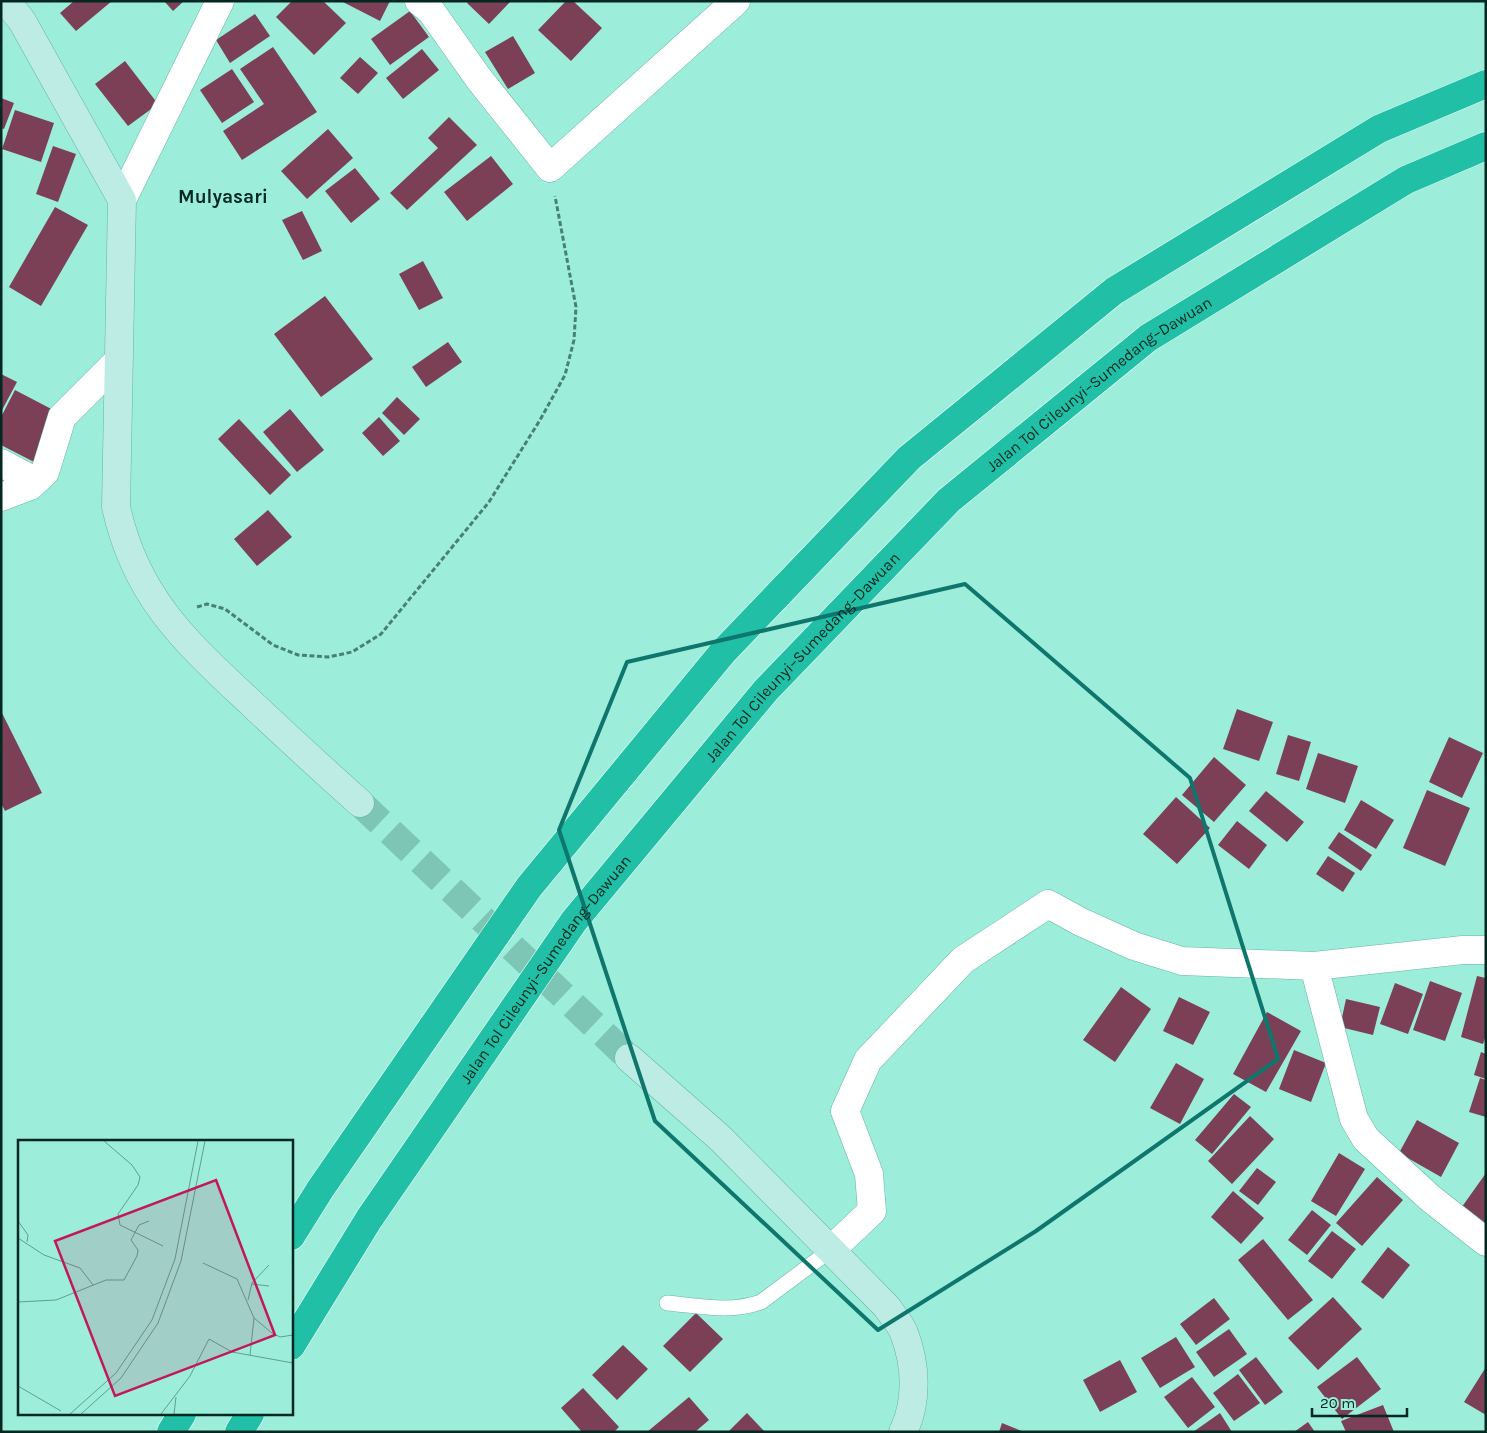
<svg xmlns="http://www.w3.org/2000/svg" width="1487" height="1433" font-family="Karla,sans-serif">
  <rect width="100%" height="100%" fill="#9ceeda"/>
  <path fill="#7b4056" d="M74,1H112L76,31L60,13Z
    M164,1H184L173,11Z
    M292,1H323L346,23L314,55L276,17Z
    M341,1H390L380,21Z
    M468,1H511L489,24L467,3Z
    M566,1H573L602,28L571,61L538,30Z
    M410,11L429,37L390,65L371,39Z
    M255,14L270,36L230,63L216,40Z
    M513,36L535,73L508,89L485,52Z
    M273,47L317,112L242,160L223,131L264,104L240,69Z
    M422,49L439,70L403,99L386,78Z
    M360,57L378,73L358,94L340,78Z
    M125,61L158,104L128,126L95,84Z
    M232,69L254,102L222,123L200,90Z
    M1,98L14,103L4,129L1,128Z
    M15,110L54,123L41,162L2,149Z
    M449,117L477,145L407,210L390,193L438,148L428,138Z
    M328,129L353,158L307,199L281,171Z
    M53,146L76,154L58,202L36,194Z
    M491,156L513,184L467,221L444,192Z
    M355,168L380,199L351,223L325,191Z
    M55,207L88,225L41,306L9,287Z
    M302,211L322,251L303,260L282,220Z
    M423,261L443,298L419,310L399,274Z
    M325,296L373,359L321,397L274,334Z
    M448,342L462,362L426,387L412,367Z
    M1,374L17,382L1,412Z
    M15,390L59,413L34,462L1,445V417Z
    M397,397L420,419L404,435L382,413Z
    M290,409L324,450L297,472L263,432Z
    M379,417L400,441L383,456L362,433Z
    M239,419L291,475L270,495L218,439Z
    M268,510L292,537L257,566L234,539Z
    M1237,709L1273,722L1259,761L1223,749Z
    M1,711L42,793L5,811L1,803Z
    M1288,735L1311,742L1299,781L1276,774Z
    M1449,737L1483,753L1462,798L1429,782Z
    M1318,753L1358,766L1345,803L1306,789Z
    M1214,757L1246,785L1214,822L1182,795Z
    M1427,790L1470,808L1445,866L1403,848Z
    M1266,791L1304,822L1287,842L1249,811Z
    M1176,797L1210,828L1177,864L1143,834Z
    M1361,800L1394,820L1376,849L1344,830Z
    M1237,821L1267,845L1249,869L1218,845Z
    M1339,832L1372,855L1361,871L1328,848Z
    M1328,856L1355,873L1343,892L1316,874Z
    M1477,976L1486,978V1035L1483,1044L1461,1037Z
    M1430,981L1462,993L1445,1041L1413,1030Z
    M1395,983L1423,994L1408,1034L1380,1024Z
    M1121,987L1151,1009L1115,1062L1083,1040Z
    M1179,997L1210,1012L1193,1045L1163,1031Z
    M1346,999L1380,1007L1373,1035L1340,1027Z
    M1267,1012L1301,1031L1266,1092L1233,1074Z
    M1294,1050L1326,1063L1311,1102L1279,1089Z
    M1481,1052L1486,1054V1079L1474,1075Z
    M1176,1063L1204,1079L1180,1124L1150,1108Z
    M1480,1078L1486,1080V1117L1469,1112Z
    M1234,1094L1251,1107L1212,1154L1195,1140Z
    M1250,1116L1274,1139L1232,1184L1208,1161Z
    M1417,1120L1459,1143L1441,1177L1399,1153Z
    M1339,1153L1365,1169L1336,1216L1311,1201Z
    M1257,1168L1276,1182L1258,1205L1239,1191Z
    M1486,1173V1230L1459,1211Z
    M1377,1177L1403,1200L1362,1246L1336,1223Z
    M1233,1191L1264,1218L1241,1244L1211,1217Z
    M1312,1210L1331,1225L1307,1255L1288,1240Z
    M1332,1231L1356,1249L1332,1279L1308,1261Z
    M1263,1239L1313,1300L1288,1320L1238,1260Z
    M1388,1247L1410,1265L1383,1299L1361,1282Z
    M1333,1297L1362,1329L1318,1370L1288,1338Z
    M1214,1298L1230,1319L1196,1345L1180,1324Z
    M696,1313L723,1339L690,1372L663,1346Z
    M1229,1329L1247,1354L1214,1377L1196,1352Z
    M1176,1337L1195,1367L1160,1388L1141,1358Z
    M623,1345L648,1369L617,1400L592,1375Z
    M1256,1357L1283,1392L1265,1405L1239,1370Z
    M1357,1357L1381,1389L1342,1419L1317,1387Z
    M1120,1360L1137,1392L1100,1412L1083,1380Z
    M1486,1367V1415L1464,1402Z
    M1238,1374L1260,1403L1234,1421L1213,1393Z
    M1192,1377L1215,1407L1188,1428L1164,1397Z
    M583,1388L619,1427L614,1432H582L561,1408Z
    M689,1397L709,1420L695,1432H647Z
    M1383,1405L1394,1432H1346L1341,1421Z
    M747,1413L765,1432H728Z
    M1220,1413L1232,1432H1193Z
    M1308,1422L1315,1432H1294Z
    M1002,1423L1024,1432H999Z"/>
  <g fill="none" stroke-linecap="round" stroke-linejoin="round">
    <path stroke="#7dc6b5" stroke-width="28" stroke-dasharray="28 14" stroke-linecap="butt" d="M360,803L629,1058"/>
    <defs>
      <path id="lane" d="M667,1303C699,1306 731,1313 761,1302L832,1249"/>
      <path id="street" d="M419,1L431,11L479,79L550,168L736,1
        M122,200L220,1
        M1,463L35,481
        M1,497L30,486L45,472L62,417L118,361
        M1314,966L1354,1119L1366,1139L1430,1198L1486,1242
        M832,1249L872,1211L869,1174L845,1111L868,1060L963,960L1048,904L1081,922L1134,946L1182,961L1314,966L1463,950H1486"/>
      <path id="secondary" d="M6,1L22,21L122,200L116,507C136,598 186,642 251,703C287,737 323,770 360,803
        M629,1058L720,1138L887,1307C892,1315 901,1324 904,1333C916,1364 918,1402 903,1432"/>
      <g id="highway">
        <path d="M291,1236L321,1188L529,887L723,652L909,458L1114,291L1379,129L1486,84"/>
        <path id="s1" d="M291,1346L369,1219L574,921L766,690L949,500L1148,338L1406,180L1486,146"/>
        <path d="M171,1432L182,1414"/>
        <path d="M239,1432L250,1414"/>
      </g>
    </defs>
    <use href="#lane" stroke="#64b5a3" stroke-width="16"/>
    <use href="#street" stroke="#64b5a3" stroke-width="29"/>
    <use href="#secondary" stroke="#64b5a3" stroke-width="29"/>
    <use href="#highway" stroke="#fff" stroke-width="29"/>
    <path stroke="#488174" stroke-width="3" stroke-dasharray="5 2.5" stroke-linecap="butt" d="M197,607L207,604L225,609L273,645L298,655L328,657L352,652L381,634L489,502L540,420L565,375L574,340L576,307L555,196"/>
    <use href="#lane" stroke="#fff" stroke-width="15"/>
    <use href="#street" stroke="#fff" stroke-width="28"/>
    <use href="#secondary" stroke="#bcece4" stroke-width="28"/>
    <use href="#highway" stroke="#21c0a6" stroke-width="28"/>
  </g>
  <path fill="none" stroke="#0f766e" stroke-width="4" stroke-linejoin="round" d="M965,584L1190,778L1278,1059L1036,1231L878,1330L655,1121L559,830L627,662Z"/>
  <g text-anchor="middle" stroke-width="5" stroke-linejoin="round" paint-order="stroke">
    <g font-size="16" fill="#032721" stroke="#9ceeda">
      <text dy="6" stroke="none"><textPath href="#s1" startOffset="1265">Jalan Tol Cileunyi–Sumedang–Dawuan</textPath></text>
      <text dy="6" stroke="none"><textPath href="#s1" startOffset="860">Jalan Tol Cileunyi–Sumedang–Dawuan</textPath></text>
      <text dy="6" stroke="none"><textPath href="#s1" startOffset="455">Jalan Tol Cileunyi–Sumedang–Dawuan</textPath></text>
    </g>
    <g font-size="19" font-weight="bold" fill="#032721" stroke="#9ceeda">
      <text x="223" y="203">Mulyasari</text>
    </g>
  </g>
  <g transform="translate(18 1140)">
    <rect width="275" height="275" fill="#9ceeda"/>
    <path fill="none" stroke="#5f9e90" stroke-width="1" d="M86,1L114,25L122,37L120,45L100,74L102,85L145,106M0,81L10,95L9,102M0,98L26,115L62,128L75,145M185,123L219,139L236,178L254,193L262,197L275,195M233,144L251,146M230,160L234,143L251,125M0,162L38,160L88,140H106L119,116L120,110L113,100L121,85L131,81M232,215L236,178M0,246L43,271M52,274L98,233L134,180L157,119L180,1M63,274L103,238L140,183L163,121L187,1M143,274L172,236L191,199L214,212L275,223M156,274L158,257"/>
    <path fill="#c2185b" fill-opacity="0.15" stroke="#c2185b" stroke-width="2.5" d="M198,40L257,195L97,256L37,101Z"/>
    <rect width="275" height="275" fill="none" stroke="#032721" stroke-width="2.5"/>
  </g>
  <rect width="1487" height="1433" fill="none" stroke="#032721" stroke-width="5"/>
  <path d="M1312 1408v8h95v-8" fill="none" stroke="#032721" stroke-width="2.5"/>
  <text x="1320" y="1408" font-size="15" fill="#032721" stroke="#9ceeda" stroke-width="4" paint-order="stroke">20 m</text>
</svg>
